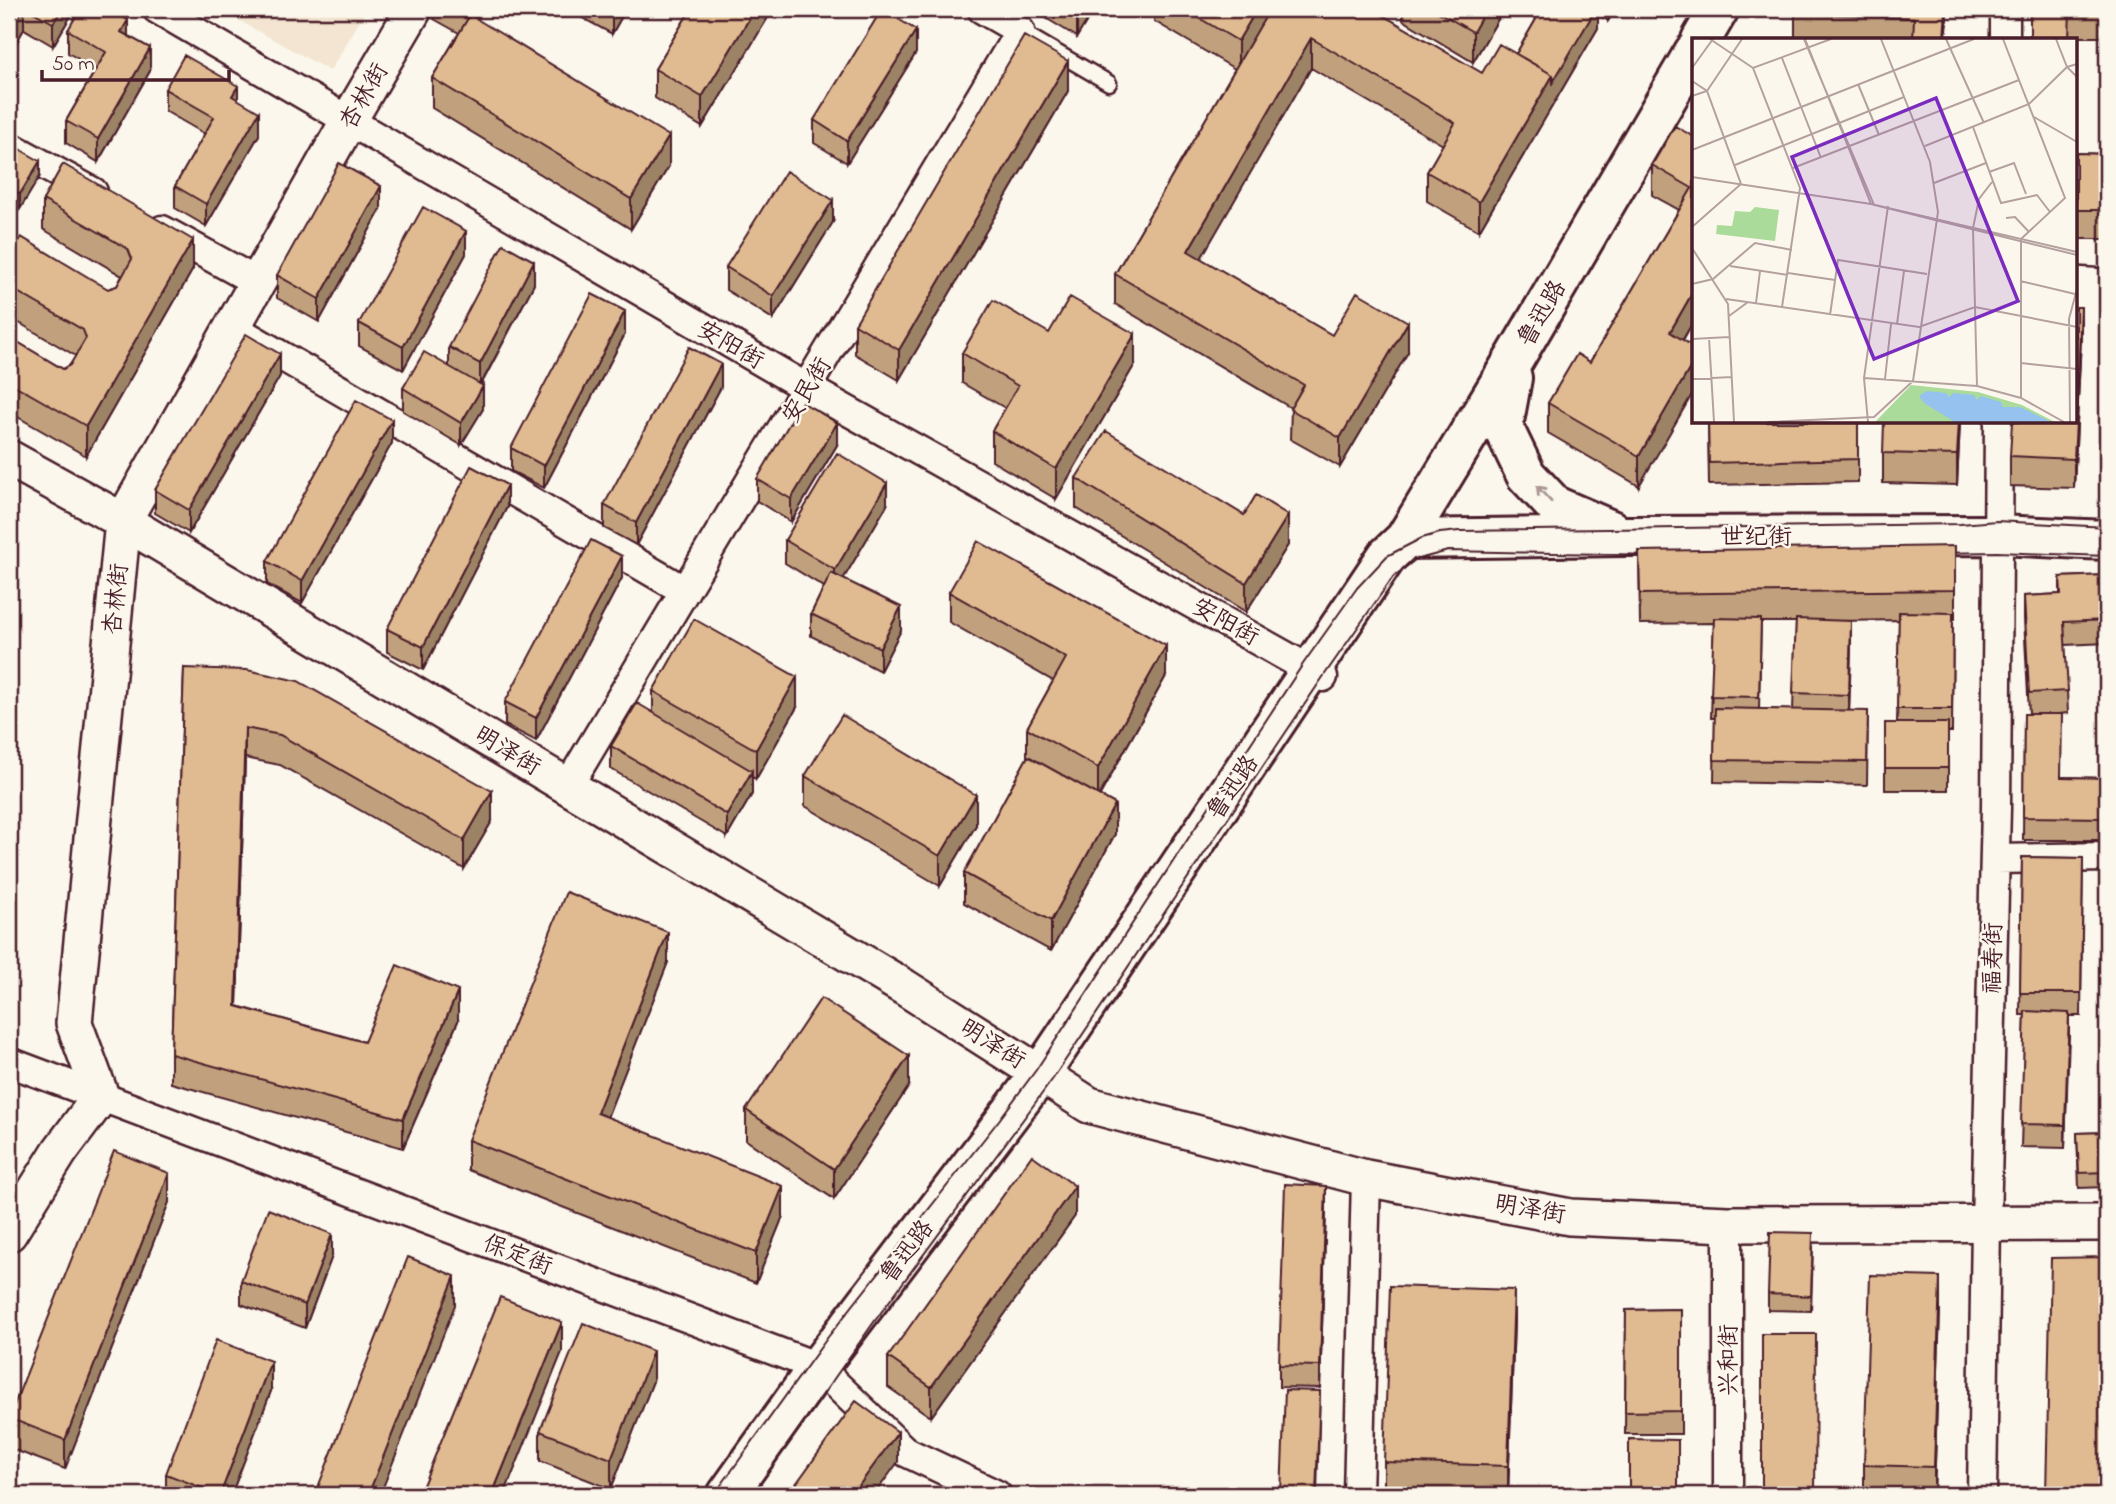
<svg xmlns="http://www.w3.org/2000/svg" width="2116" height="1504" font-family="'Indie Flower','LXGW WenKai TC',sans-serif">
  <rect width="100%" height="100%" fill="#fbf7ec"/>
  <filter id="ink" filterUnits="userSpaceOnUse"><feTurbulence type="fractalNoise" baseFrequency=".0143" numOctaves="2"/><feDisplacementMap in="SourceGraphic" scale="14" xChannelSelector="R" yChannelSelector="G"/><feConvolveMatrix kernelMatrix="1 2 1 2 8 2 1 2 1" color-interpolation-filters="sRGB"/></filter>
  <g filter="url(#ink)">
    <path fill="#f3e5d1" d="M218,9H367L330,71Z"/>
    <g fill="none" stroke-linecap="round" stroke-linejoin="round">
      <defs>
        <path id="service" d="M1020,31L1109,83"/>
        <path id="minor" d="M157,9L807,388L1323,677
          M2005,40V9
          M9,146L93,192
          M162,230L257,282
          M2076,251L2107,253
          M249,337L685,591
          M568,786L1020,31L982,9
          M1995,859L2107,857
          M9,1062L818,1367L906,1452L997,1495
          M1358,1495L1366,1178
          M1728,1495V1224
          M1982,1495L1986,1224L1996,808L1999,422"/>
        <path id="tertiary" d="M9,458L123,521L904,987L1089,1105L1366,1178L1570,1217L1728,1224L2107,1223
          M9,1233L60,1151L101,1096L74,1023L123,521L349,120L414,9"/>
        <path id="secondary" d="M1701,40L1719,9
          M1512,378L1503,427L1526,475L1555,506L1611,530
          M1405,539L1626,536L1999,535L2107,540
          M727,1495L818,1367L1041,1073L1387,556L1405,539L1516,356L1694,52"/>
      </defs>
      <use href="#service" stroke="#4a1f2b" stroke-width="19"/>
      <use href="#minor" stroke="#4a1f2b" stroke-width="33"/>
      <use href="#tertiary" stroke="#4a1f2b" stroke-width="40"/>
      <use href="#secondary" stroke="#4a1f2b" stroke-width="44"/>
      <use href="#service" stroke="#fbf7ec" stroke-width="14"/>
      <use href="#minor" stroke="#fbf7ec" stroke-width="28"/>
      <use href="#tertiary" stroke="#fbf7ec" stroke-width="35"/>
      <use href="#secondary" stroke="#fbf7ec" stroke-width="38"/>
      <path stroke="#4a1f2b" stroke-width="2" d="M1935,553L1997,552L2107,556
        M714,1495L828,1337L999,1120L1036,1070L1303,664L1357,588L1387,556L1422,538L1440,533L1459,531L1960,524L1997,521L2107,527
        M752,1495L874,1322L1052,1080L1323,677L1393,577L1415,560L1448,551L1659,555"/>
    </g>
    <path fill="#c1a17d" stroke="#4a1f2b" stroke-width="2" fill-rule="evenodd" d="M9,9H73V12L53,46L24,29L9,56Z
      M434,9H484L477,20L669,166L631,229L432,108V78L459,33L434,19Z
      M566,9H626L612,34Z
      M691,9H773L702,127L655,98V69Z
      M1031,9H1094L1077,37Z
      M1154,9H1372L1482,73L1516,54L1542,9H1616L1608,21L1598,14V28L1479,231L1427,201V172L1443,145L1311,68L1200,258L1332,335L1408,352L1340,467L1290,439L1291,408L1115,304V274L1235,69L1154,21Z
      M1403,9H1504L1473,62L1403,20Z
      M1795,9H1947L1946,40H1795Z
      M2030,9H2107V37H2070Z
      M68,30L128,36L150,71L98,162L66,143V121L96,69L68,53Z
      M916,53L847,163L814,143V120Z
      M165,89L238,100L259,135L206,226L175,208V186L205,134L165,111Z
      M1068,91L899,380L855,354V324Z
      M1694,137V320L1683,340L1639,486L1548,433V403L1590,362L1679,210L1652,195V165Z
      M9,143L40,176L20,209L9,202Z
      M2076,153L2107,154V239H2076Z
      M43,200L193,269L86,456L9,412V337L63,369L70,365L76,356L9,317V258L108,289L117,286L122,276L43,229Z
      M381,209L319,322L277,298V275Z
      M833,222L773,319L726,290V267Z
      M466,254L403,370L359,346V323Z
      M534,284L481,385L483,409L461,445L403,411V388L449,366V347Z
      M1049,333L1135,364L1056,499L992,461V431L1005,408L962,383V353Z
      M625,334L544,488L511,471V448Z
      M2081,337L2074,488L2010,486V456Z
      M280,376L189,533L155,513V490Z
      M721,387L636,545L604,528V505Z
      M1708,422H1858V482L1709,485Z
      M1960,422L1957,485L1883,483V453Z
      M392,443L302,603L267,584V561Z
      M837,445L791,522L757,501V479Z
      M1076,478L1288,545L1246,612L1076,508Z
      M887,505L843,579L901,630L880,671L811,636V614L824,587L785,563V540Z
      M507,507L423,670L387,652V629Z
      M1639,551L1955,590V619H1953L1952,732H1948V790H1885V723H1897L1899,620L1840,621L1851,644L1849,711H1868L1867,785L1714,782L1715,718H1711L1714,623L1640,624ZM1761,622H1796L1793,710L1759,709Z
      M2107,575V643L2065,645L2068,713L2059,714L2061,777L2107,778V840H2023L2024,714H2029L2024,619V596L2060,594V577Z
      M622,578L536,741L505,725V702Z
      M949,592L1166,676L1100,795L1115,834L1051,951L964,903V873L1027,758V728L1053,681L949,622Z
      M184,668L492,821L464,869L280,765L245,758L237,1006L364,1042L458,1021L403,1148L171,1083V1054Z
      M653,691L797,707L756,779L752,777V794L727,837L611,769V746L653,712Z
      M805,776L976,825L940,886L805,806Z
      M2022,857L2083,858L2081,1016H2069L2065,1148L2021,1147L2025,1015H2020Z
      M668,962L607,1117L783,1216L756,1283L468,1170V1140Z
      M909,1086L834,1199L746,1140V1110Z
      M2107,1132V1187L2079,1188L2077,1133Z
      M169,1202L65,1469L9,1448V1418Z
      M1326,1208L1320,1388L1279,1387V1365Z
      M1075,1216L931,1417L888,1387V1357Z
      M1813,1248L1811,1311L1768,1310V1294Z
      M332,1256L305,1328L241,1304V1281Z
      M1940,1307L1934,1495H1864V1465Z
      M1681,1309V1434H1625L1626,1310Z
      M1514,1320L1508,1495L1384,1492V1462Z
      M653,1381L611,1489L540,1461V1431Z
      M271,1391L231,1495H166V1474Z"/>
    <path fill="#9d8366" stroke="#4a1f2b" stroke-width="2" d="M23,9H24V29L9,56V34Z
      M62,9H73V12L53,46V23Z
      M470,9H484L467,38V15Z
      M613,9H626L612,34V11Z
      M755,9H773L702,127V97Z
      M1077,9H1094L1077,37Z
      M1257,9H1275L1238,71V41Z
      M1486,9H1504L1473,62V32Z
      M1596,9H1598V28L1479,231V202L1553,75Z
      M1608,9H1616L1608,21Z
      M1946,9H1947L1946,40H1944Z
      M128,20V43L121,32Z
      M916,30V53L847,163V141Z
      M1311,38V68L1188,281V251Z
      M150,48V71L98,162V139Z
      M1068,61V91L899,380V350Z
      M238,86V108L232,96Z
      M259,112V135L206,226V204Z
      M669,136V166L631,229V199Z
      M40,161V176L20,209V194Z
      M381,186V209L319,322V299Z
      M833,200V222L773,319V296Z
      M466,231V254L403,370V347Z
      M193,240V269L86,456V426Z
      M534,261V284L480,386V364Z
      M1694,290V320L1670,362V332Z
      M2081,307V337L2074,488V459Z
      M625,311V334L544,488V466Z
      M1408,322V352L1340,467V438Z
      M1135,334V364L1056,499V469Z
      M280,354V376L189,533V510Z
      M1694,361V391L1639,486V456Z
      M721,364V387L636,545V523Z
      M483,386V409L461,445V423Z
      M392,420V443L302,603V581Z
      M1959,422H1960L1957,485V455Z
      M837,423V445L791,522V499Z
      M887,483V505L835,593V570Z
      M507,485V507L423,670V647Z
      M1288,515V545L1246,612V583Z
      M622,556V578L536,741V718Z
      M901,607V630L880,671V648Z
      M1851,621V644L1849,718V695Z
      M1166,646V676L1098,798V768Z
      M797,677V707L756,779V750Z
      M245,728V758L236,1036V1006Z
      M752,771V794L727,837V815Z
      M492,791V821L464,869V840Z
      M976,795V825L940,886V856Z
      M1115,804V834L1051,951V921Z
      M668,932V962L597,1143V1113Z
      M458,991V1021L403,1148V1119Z
      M2069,1013V1035L2065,1148V1125Z
      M909,1056V1086L834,1199V1169Z
      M169,1173V1202L65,1469V1440Z
      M783,1186V1216L756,1283V1253Z
      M1075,1186V1216L931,1417V1387Z
      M1326,1186V1208L1320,1388V1366Z
      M332,1234V1256L305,1328V1305Z
      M455,1276V1305L380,1495H368Z
      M1940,1277V1307L1934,1495V1467Z
      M1514,1290V1320L1508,1495V1466Z
      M562,1322V1352L504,1495H492Z
      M653,1351V1381L611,1489V1459Z
      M271,1361V1391L231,1495H220Z
      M1320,1391L1317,1495H1316Z
      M898,1432V1462L874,1495H852Z"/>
    <path fill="#e0bb91" stroke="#4a1f2b" stroke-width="2" d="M9,9H23L9,34Z
      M28,9H62L53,23Z
      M80,9H108L128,20L121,32L150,48L98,139L66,121L106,52L68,30Z
      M455,9H470L467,15Z
      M691,9H755L702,97L655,69Z
      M882,9L916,30L847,141L814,120Z
      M1184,9H1257L1238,41Z
      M1270,9H1372L1482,73L1499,44L1553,75L1479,202L1427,172L1455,123L1311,38L1188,251L1332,335L1357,292L1408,322L1340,438L1290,409L1304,385L1115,274Z
      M1433,9H1486L1473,32Z
      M1542,9H1596L1553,82V75L1516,54Z
      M1795,9H1946L1944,40H1913L1914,18L1795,13Z
      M2030,9H2070L2069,40H2030Z
      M470,15L669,136L631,199L432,78Z
      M1024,36L1068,61L899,350L855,324Z
      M184,55L238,86L232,96L259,112L206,204L175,186L214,117L165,89Z
      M1675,126L1694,137V290L1670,332L1694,347V361L1639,456L1548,403L1577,354L1590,362L1692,188L1652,165Z
      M9,143L40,161L20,194L9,187Z
      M2076,153L2107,154V210H2076Z
      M339,163L381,186L319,299L277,275Z
      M63,164L193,240L86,426L9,382V337L63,369L70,365L86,338L83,330L9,287V258L21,237L108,289L117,286L132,259L128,249L43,200Z
      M786,171L833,200L773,296L726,267Z
      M423,207L466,231L403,347L359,323Z
      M503,244L534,261L480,364L449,347Z
      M592,294L625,311L544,466L511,448Z
      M1070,297L1135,334L1056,469L992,431L1018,386L962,353L993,300L1049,333Z
      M2076,307H2081L2076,420Z
      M246,334L280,354L189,510L155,490Z
      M689,347L721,364L636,523L604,505Z
      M424,352L483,386L461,423L403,388Z
      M356,400L392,420L302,581L267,561Z
      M802,402L837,423L791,499L757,479Z
      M1708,422H1858V459L1709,463Z
      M1884,422H1959L1957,455L1883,453Z
      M2012,422H2076L2074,459L2010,456Z
      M1106,431L1244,515L1256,495L1288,515L1246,583L1076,478Z
      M837,453L887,483L835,570L785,540Z
      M471,466L507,485L423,647L387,629Z
      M591,540L622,556L536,718L505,702Z
      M978,541L1166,646L1098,768L1027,728L1066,658L949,592Z
      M1955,546V590L1640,594L1639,551Z
      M831,573L901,607L880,648L811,614Z
      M2107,575V620L2064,622L2068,691L2029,693L2024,596L2061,594L2060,577Z
      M1899,612L1953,613L1952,709H1897Z
      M1714,618L1761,619L1759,697L1711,696Z
      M694,619L797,677L756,750L653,691Z
      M1796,619L1851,621L1849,695L1793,693Z
      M184,668L247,670L298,681L492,791L464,840L280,735L245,728L236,1006L364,1042L397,965L458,991L403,1119L171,1054Z
      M637,703L752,771L727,815L611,746Z
      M1715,708L1868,711L1867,762L1714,760Z
      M2024,714H2062L2061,777L2107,778V818L2023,817Z
      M842,715L976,795L940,856L805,776Z
      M1885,723H1948V768H1885Z
      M1028,756L1115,804L1051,921L964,873Z
      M2022,857L2083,858L2081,993H2020Z
      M566,892L668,932L597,1113L783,1186L756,1253L468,1140Z
      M821,998L909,1056L834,1169L746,1110Z
      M2025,1011L2069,1013L2065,1125L2021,1124Z
      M2107,1132V1172L2079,1173L2077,1133Z
      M114,1151L169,1173L65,1440L9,1418Z
      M1032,1155L1075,1186L931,1387L888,1357Z
      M1285,1184L1326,1186L1320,1366L1279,1365Z
      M268,1209L332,1234L305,1305L241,1281Z
      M1770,1232L1813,1233L1811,1296L1768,1294Z
      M408,1257L455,1276L368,1495H315Z
      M2107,1257V1495H2046L2051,1258Z
      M1870,1275L1940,1277L1934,1467L1864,1465Z
      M1390,1286L1514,1290L1508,1466L1384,1462Z
      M500,1297L562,1322L492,1495H419Z
      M1681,1309V1411L1625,1412L1626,1310Z
      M583,1323L653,1351L611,1459L540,1431Z
      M1762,1334H1816L1815,1495H1762Z
      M216,1340L271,1361L220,1495L166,1474Z
      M1285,1390L1320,1391L1316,1495H1281Z
      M856,1401L898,1432L852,1495H788Z
      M1629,1439L1678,1440V1495H1629Z
      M1405,1491L1455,1493V1495H1405Z"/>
    <defs><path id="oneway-shaft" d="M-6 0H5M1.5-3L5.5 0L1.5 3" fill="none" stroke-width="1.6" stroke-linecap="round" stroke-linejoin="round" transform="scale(1.75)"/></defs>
    <use stroke="#ab9695" href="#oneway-shaft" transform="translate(1544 494) rotate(-133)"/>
  </g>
  <g text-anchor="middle" stroke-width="5" stroke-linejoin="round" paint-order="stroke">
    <g font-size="24" fill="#4a1f2b" stroke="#fbf7ec">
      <text transform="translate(363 96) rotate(-60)" y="8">杏林街</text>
      <text transform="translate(1541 313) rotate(-60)" y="8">鲁迅路</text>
      <text transform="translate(731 344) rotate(30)" y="8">安阳街</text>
      <text transform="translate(806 390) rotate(-59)" y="8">安民街</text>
      <text x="1756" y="544">世纪街</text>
      <text transform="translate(115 599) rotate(-84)" y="8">杏林街</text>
      <text transform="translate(1226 621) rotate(29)" y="8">安阳街</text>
      <text transform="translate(508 750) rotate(31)" y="8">明泽街</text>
      <text transform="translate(1232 787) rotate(-56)" y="8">鲁迅路</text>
      <text transform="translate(1992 958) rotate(-89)" y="8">福寿街</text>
      <text transform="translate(993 1043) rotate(32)" y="8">明泽街</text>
      <text transform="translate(1530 1208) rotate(10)" y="8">明泽街</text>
      <text transform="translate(906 1251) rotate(-53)" y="8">鲁迅路</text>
      <text transform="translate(518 1254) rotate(21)" y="8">保定街</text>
      <text transform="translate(1728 1360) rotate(-90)" y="8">兴和街</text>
    </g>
  </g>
  <g transform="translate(1692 38)">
    <rect width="385" height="385" fill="#fbf7ec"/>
    <path d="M63,169L87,172L83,203L24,196L25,187L40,188L43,173L58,174Z" fill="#abdb9a"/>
    <path d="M219,347L286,354L330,367L363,384H183Z" fill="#abdb9a"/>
    <path d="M235,353L254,355L257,359L261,355L282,357L285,362L289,358L309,364L311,369H328L359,384H263L232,365L227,358Z" fill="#95c2ef"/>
    <path fill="none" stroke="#b4a19f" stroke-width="2" d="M18,1L61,30L139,1M112,1L182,167L385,217M113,1L179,166M189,1L238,124L246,174L221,343M254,1L292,85M311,1L373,160L329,201V360M364,1L375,29L385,39M90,20L129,120M0,30L21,1M61,30L108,150L90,269M0,43L15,53L49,146L0,189M166,46L187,97M0,58L15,53L50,1M342,79L385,104M281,89L309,165L345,157L358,174M233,108L337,66L375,29L385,26M0,112L282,1M43,127L212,59M101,130L327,42M297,134L322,125L334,156M0,139L179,166L385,214M242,145L294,125M314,180L323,179L337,194M0,210L36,266L42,384M38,228L96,237M96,235L143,242M328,243L383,256M0,246L21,241L63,205L100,212M34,261L227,289L283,269L385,289M64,265L68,233M138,277L146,222L235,236M37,278L56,264M205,286L212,233M17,300L22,384M0,301L37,299M329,325L385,331M172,340L285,348L329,360L372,384M0,341L40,339M193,341L199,286M285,348L281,190L287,161L300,144M75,384L182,379L221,343M176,384L172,340L196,168M378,384L377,281L385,251"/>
    <path fill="#7b2cbf" fill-opacity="0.15" stroke="#7b2cbf" stroke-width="3.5" d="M244,60L326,263L182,321L100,119Z"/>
    <rect width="385" height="385" fill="none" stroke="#4a1f2b" stroke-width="3.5"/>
  </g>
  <rect width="2116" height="1504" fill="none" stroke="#fbf7ec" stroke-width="35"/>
  <rect x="18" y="18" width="2081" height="1469" fill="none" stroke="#4a1f2b" stroke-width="2.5" filter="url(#ink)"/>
  <path d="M42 70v10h187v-10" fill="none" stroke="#4a1f2b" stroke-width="3.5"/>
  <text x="52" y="70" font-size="21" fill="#4a1f2b" stroke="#fbf7ec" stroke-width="5" paint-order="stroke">50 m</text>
</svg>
